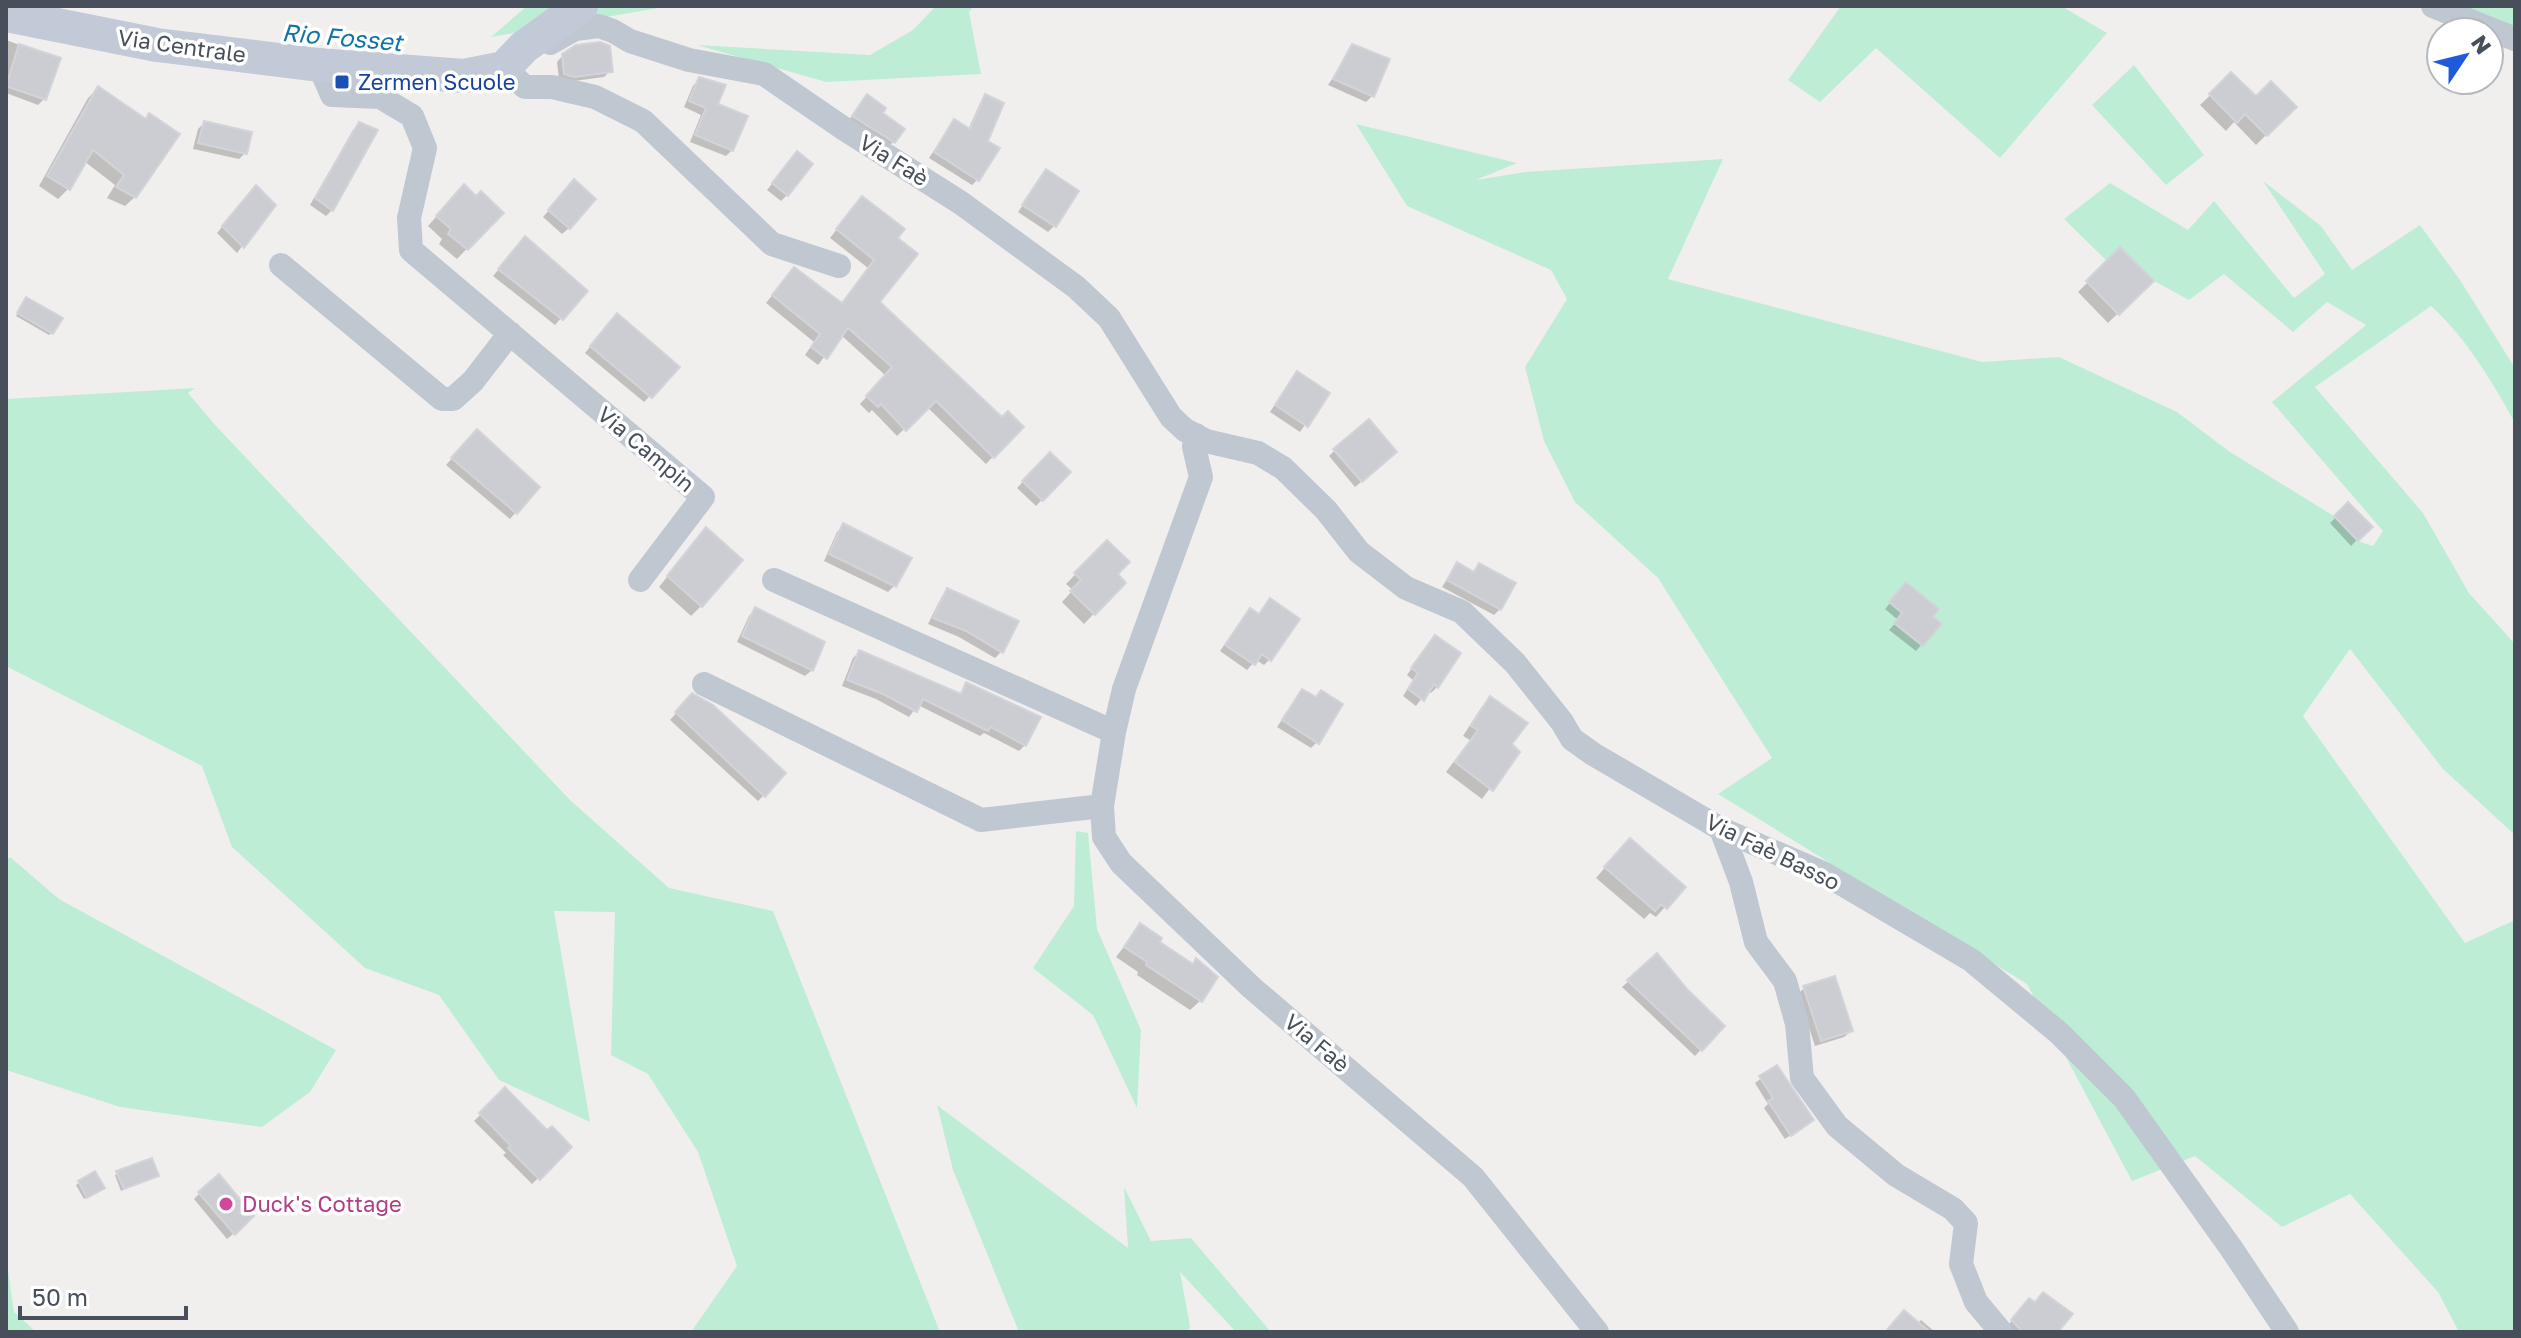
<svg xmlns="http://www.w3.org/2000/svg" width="2521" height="1338" font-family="'Golos Text',sans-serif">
  <rect width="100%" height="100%" fill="#f1efee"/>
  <path fill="#beedd6" d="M527,6H670L491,37Z
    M936,6H974L969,12L981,74L826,82L697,45L870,55L913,30Z
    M1841,6H2061L2107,33L2000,158L1876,48L1820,102L1788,80Z
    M2433,6H2515V39Z
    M2134,65L2204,155L2166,185L2092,105Z
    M1356,124L1517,163L1476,180L1525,172L1723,159L1668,279L1982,362L2059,357L2177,412L2230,452L2334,516L2358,541L2373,546L2383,531L2272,402L2366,325L2327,302L2293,332L2224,274L2189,300L2154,281L2121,248L2107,261L2064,219L2110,183L2188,230L2214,201L2294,298L2325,274L2263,181L2321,226L2352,270L2420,225L2460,280L2515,368V423C2492,381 2467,339 2431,306L2315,387L2423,513L2469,593L2515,644V835L2443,769L2350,649L2303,716L2465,943L2515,920V1332H2459L2438,1292L2350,1194L2282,1227L2195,1156L2132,1181L2027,984L1718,794L1772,758L1658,578L1575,502L1544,441L1525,367L1567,299L1551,270L1407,206Z
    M195,388L188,393L216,426L570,800L669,888L773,911L940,1332H691L737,1266L698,1152L648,1074L611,1055L615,912L554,911L590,1122L499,1080L439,995L365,968L232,847L202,766L6,666V399Z
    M1076,831L1088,833L1097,929L1141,1030L1137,1108L1093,1015L1033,968L1074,906Z
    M10,857L59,899L336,1050L310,1092L262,1127L120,1107L6,1070V860Z
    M937,1105L1128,1248L1124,1187L1151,1241L1191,1238L1271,1332H1236L1180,1272L1190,1326L1188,1332H1019L953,1170Z
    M6,1257L14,1312L36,1332H6Z"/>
  <path fill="#0003" d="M6,40L58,59L45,98L38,105L6,93Z
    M1353,47L1372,96L1366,102L1328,85Z
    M563,55L610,71L604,77L566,82L559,80L557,62Z
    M2231,75L2256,99L2294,107L2256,145L2234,122L2226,131L2200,105Z
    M699,79L715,105L732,150L726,156L690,142L701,115L684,107L693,86Z
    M98,88L135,197L125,206L107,198L115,185L84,161L68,189L58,199L39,186L88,98Z
    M986,97L985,141L978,179L972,185L929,158L954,122L968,130L980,103Z
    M861,103L893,142L887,148L847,123Z
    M204,123L245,153L239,159L193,149L198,129Z
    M359,124L332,210L326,216L310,205L353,130Z
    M791,160L787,195L781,201L767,190Z
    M1046,172L1054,226L1048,232L1018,212Z
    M568,188L569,228L562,234L543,217Z
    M250,193L273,205L237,253L217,233Z
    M454,197L476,198L501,213L457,259L439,244L442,239L428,226Z
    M855,206L895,238L877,303L1002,419L1021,427L986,464L927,407L897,436L872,410L869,413L860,404L886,376L841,335L818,365L805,355L814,342L766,303L787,277L841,305L868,268L830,238Z
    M519,245L585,291L555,325L493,276Z
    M2120,250L2151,281L2108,323L2078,292Z
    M24,302L52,333L49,335L16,316Z
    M611,321L677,368L644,402L585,353Z
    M1291,380L1327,393L1300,432L1270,412Z
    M477,431L537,487L510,519L446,465Z
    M1335,450L1389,458L1355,487L1329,456Z
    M1050,454L1068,472L1036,506L1017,488Z
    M2348,505L2370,527L2351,546L2330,523Z
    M843,526L894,586L888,592L824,561L837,532Z
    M696,540L701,606L691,616L659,587Z
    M1107,542L1115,574L1123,583L1084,624L1062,602L1073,590L1066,584Z
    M1457,564L1472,573L1479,565L1500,609L1494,615L1442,587Z
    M948,590L1016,622L1001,652L995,658L959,637L928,624L942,596Z
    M1900,591L1939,624L1916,651L1889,630L1898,620L1885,609Z
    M1270,601V659L1264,665L1256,660L1247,670L1220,651L1244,617L1250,611L1258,616Z
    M755,609L812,670L805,676L737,642L749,616Z
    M1429,644L1458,653L1437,687L1431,693L1428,690L1416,706L1403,696L1413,680L1407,675Z
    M859,652L959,695L967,685L1025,745L1019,751L984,733L980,736L918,705L909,717L876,699L842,686L853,658Z
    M1302,691L1314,699L1321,692L1317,742L1311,748L1277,727Z
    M692,695L764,795L758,801L670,720Z
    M1490,698L1509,744L1517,752L1482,799L1446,772L1470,740L1463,736L1481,708Z
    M1620,850L1683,887L1656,917L1650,913L1644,919L1596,878Z
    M1140,926L1157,942L1200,1001L1190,1010L1137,975L1138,972L1116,957Z
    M1657,956L1685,990L1722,1026L1695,1056L1622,987Z
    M1804,988L1851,1031L1844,1037L1815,1046L1798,994Z
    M1776,1067L1812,1120L1785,1139L1764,1108L1768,1104L1755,1083Z
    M505,1090L547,1133L570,1147L532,1184L503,1155L506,1153L474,1121Z
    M118,1173L157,1175L121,1191L115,1175Z
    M79,1183L100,1190L84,1199L76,1185Z
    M200,1193L243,1226L227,1239L194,1199Z
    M2023,1306L2056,1332H2011L2006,1328Z
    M1921,1320L1935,1332H1886L1917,1324Z"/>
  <path fill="#cbcdd3" stroke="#d3d4da" stroke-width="2" d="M600,42L610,46L613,72L574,77L564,74L562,54L576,45Z
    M19,44L61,58L46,100L6,86Z
    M1352,44L1390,59L1374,97L1333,79Z
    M2231,72L2256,96L2271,81L2297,107L2267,136L2245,114L2237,123L2209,94Z
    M699,77L726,85L718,104L748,116L733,151L695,135L706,108L689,101Z
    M98,86L146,119L149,113L180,134L136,198L116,187L124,175L93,150L70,190L47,176Z
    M867,94L886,108L883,113L905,129L895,143L852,116Z
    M985,94L1004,103L988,141L1000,148L979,181L934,152L954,119L970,129Z
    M204,121L252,132L247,154L198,143Z
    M359,122L378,130L333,211L315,198Z
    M797,151L813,164L788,196L772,183Z
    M1046,169L1079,191L1056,227L1022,205Z
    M574,179L596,199L570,229L548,210Z
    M464,184L476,196L481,191L504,213L468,250L448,234L451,229L436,216Z
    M256,185L276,205L244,248L222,226Z
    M862,196L905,229L898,238L918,254L880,302L1002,417L1008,411L1024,427L994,458L936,401L906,431L881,404L878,407L866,396L892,367L848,328L827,359L811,347L820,334L772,295L794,267L842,303L874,260L836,229Z
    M525,236L588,291L563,320L498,269Z
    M2120,247L2154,281L2119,315L2086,281Z
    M26,297L63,318L53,334L17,313Z
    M617,313L680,367L652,398L590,346Z
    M1297,371L1330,393L1308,427L1275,405Z
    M1369,419L1397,452L1362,482L1333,449Z
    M477,429L540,487L517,514L451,458Z
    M1050,452L1071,472L1043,501L1022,481Z
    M2348,502L2373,527L2358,541L2334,516Z
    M843,523L912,558L896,587L829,554Z
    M706,527L743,560L702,607L667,576Z
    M1107,540L1130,562L1118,574L1126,583L1095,615L1070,591L1081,580L1074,573Z
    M1457,562L1474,572L1479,563L1516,583L1501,610L1447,580Z
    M1906,582L1939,609L1933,617L1942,624L1923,646L1894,623L1902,613L1889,602Z
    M947,588L1019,621L1003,653L966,631L933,618Z
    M1270,598L1300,619L1271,661L1262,654L1255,665L1225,645L1250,608L1259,614Z
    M755,607L825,642L813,671L742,636Z
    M1435,635L1461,653L1438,688L1434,684L1424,701L1408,689L1418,673L1411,668Z
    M859,650L961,694L966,682L1041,717L1026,746L991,727L988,731L923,699L917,712L883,694L847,680Z
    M1302,689L1316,697L1321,690L1343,704L1319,744L1282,720Z
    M692,693L713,705L786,773L765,797L675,712Z
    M1490,696L1528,723L1512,744L1520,752L1493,791L1455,762L1478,730L1471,726Z
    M1630,838L1686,887L1667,909L1661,904L1655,911L1604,867Z
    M1140,923L1162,938L1160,942L1193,964L1196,958L1218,977L1202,1002L1146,965L1147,962L1124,947Z
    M1657,953L1687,989L1725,1026L1702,1051L1627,980Z
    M1835,976L1853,1031L1821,1041L1803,986Z
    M1777,1065L1814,1120L1791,1136L1768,1101L1773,1098L1759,1076Z
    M505,1087L547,1130L552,1126L572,1147L540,1180L508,1148L511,1146L479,1113Z
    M152,1158L159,1176L124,1189L116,1171Z
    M95,1171L105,1188L87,1198L78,1181Z
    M219,1174L254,1216L235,1235L198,1192Z
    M2043,1292L2073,1314L2058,1332H2023L2011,1320L2029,1298L2035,1302Z
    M1904,1310L1930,1332H1885Z"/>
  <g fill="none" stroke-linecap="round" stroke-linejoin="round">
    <path stroke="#bfc7d0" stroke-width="24" d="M2433,6L2515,39
      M550,43L575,29L599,26L613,31L630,41L689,60L764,74L843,128L961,203L1076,287L1109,318L1171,417L1185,430L1206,441L1258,453L1283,468L1326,510L1359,552L1406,588L1462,612L1515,663L1562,722L1572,739L1593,754L1721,829L1825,874L1971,960L2059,1033L2124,1098L2231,1248L2287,1332
      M319,65L332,95L380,97L412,116L425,148L409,218L411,250L703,497L640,580
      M504,68L525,87H552L595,97L643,121L772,244L839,266
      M281,265L442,399H453L473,381L510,333
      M1196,435L1194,447L1201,477L1124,689L1114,732L1102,806L1104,837L1121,863L1252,988L1473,1177L1597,1332
      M774,580L1114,732
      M704,684L981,820L1102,806
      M1721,829L1741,882L1756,942L1785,981L1797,1024L1802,1078L1837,1126L1896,1175L1953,1209L1966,1223L1961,1264L1976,1302L2001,1332"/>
    <path stroke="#c2c9d7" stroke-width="34" d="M6,12L12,16L157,45L319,65L464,76L504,68L524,47L581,6"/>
  </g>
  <rect fill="#1a4fb4" stroke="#fff" stroke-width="3" x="334" y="74" width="16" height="16" rx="4"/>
  <circle fill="#d1479c" stroke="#fff" stroke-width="3" cx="226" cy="1204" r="8"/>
  <g text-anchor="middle" stroke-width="7" stroke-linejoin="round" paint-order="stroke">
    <g font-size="22" fill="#474f5b" stroke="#fff">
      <text transform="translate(182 46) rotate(8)" y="8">Via Centrale</text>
      <text transform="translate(894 160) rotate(32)" y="8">Via Faè</text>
      <text transform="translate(646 449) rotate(40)" y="8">Via Campin</text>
      <text transform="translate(1773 852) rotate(26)" y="8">Via Faè Basso</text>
      <text transform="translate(1317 1043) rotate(40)" y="8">Via Faè</text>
    </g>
    <g font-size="22" fill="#164399" stroke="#fff" text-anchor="start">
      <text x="358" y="90">Zermen Scuole</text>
    </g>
    <g font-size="22" fill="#b23c85" stroke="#fff" text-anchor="start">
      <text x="242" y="1212">Duck's Cottage</text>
    </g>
    <g font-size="24" font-style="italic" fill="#1174a5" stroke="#fff">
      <text transform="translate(342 38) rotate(5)" y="8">Rio Fosset</text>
    </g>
  </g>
  <rect width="2521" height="1338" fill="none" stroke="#474f5b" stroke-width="16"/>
  <g transform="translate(2465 56) rotate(55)"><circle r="38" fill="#ffffff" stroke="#b5b9bd" stroke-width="2"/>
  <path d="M0-6L14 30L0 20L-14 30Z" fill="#1f5adb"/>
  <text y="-12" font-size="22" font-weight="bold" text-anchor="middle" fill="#474f5b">N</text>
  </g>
  <path d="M20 1306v12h166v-12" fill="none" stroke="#474f5b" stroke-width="4"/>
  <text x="32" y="1306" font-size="24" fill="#474f5b" stroke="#ffffff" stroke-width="6" paint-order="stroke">50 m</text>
</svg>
